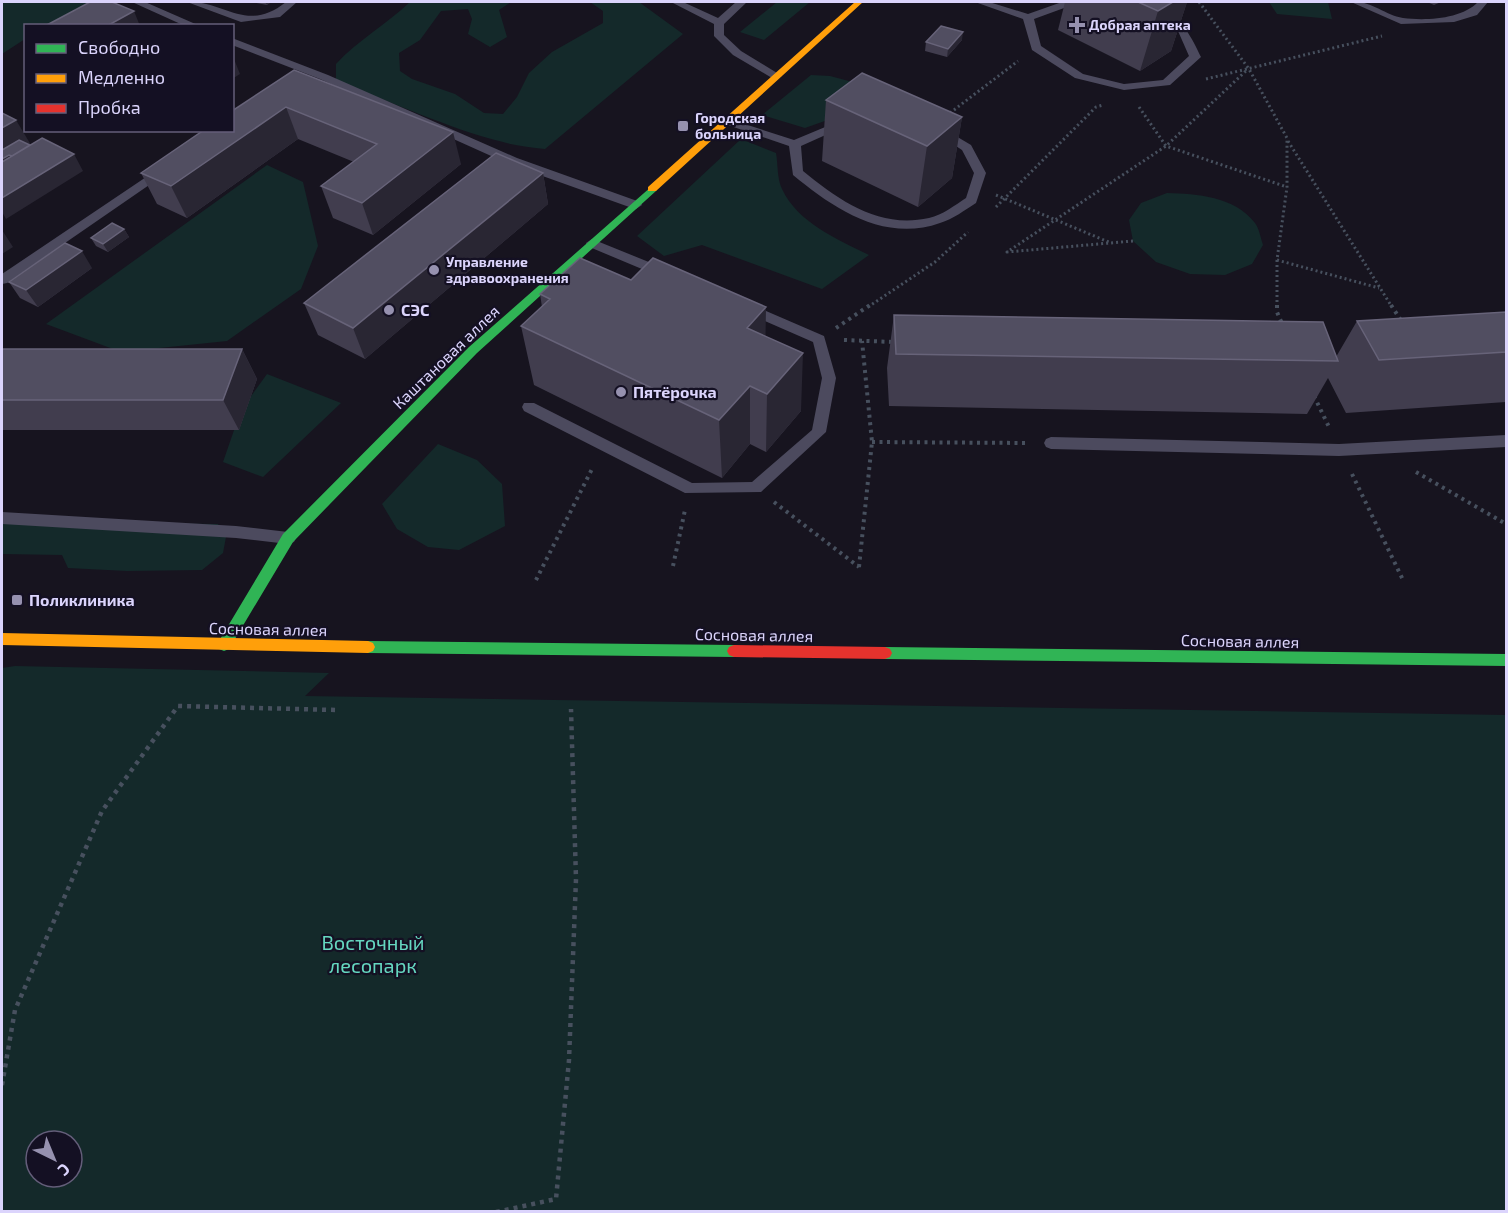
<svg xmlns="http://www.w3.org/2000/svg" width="1508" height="1213" font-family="'Exo 2',sans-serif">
  <rect width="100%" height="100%" fill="#17141f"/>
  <path fill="#14292a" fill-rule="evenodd" d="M2,2H89L49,25L26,26L25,39L2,54Z
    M410,2H511L499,10L507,37L490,47L468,34L472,19L468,9L441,11L420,40L399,53L400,71L412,79L455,94L484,113L503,114L517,97L529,73L552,52L603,23V11L590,2H639L683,34L545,149C531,147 516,146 503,142C446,128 392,101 336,82V64C358,40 387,24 410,2Z
    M777,2H810L764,40L740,32Z
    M1269,2H1328L1332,19L1277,14Z
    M811,75L830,76L875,88L836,117L805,128L762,115Z
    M741,139L776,153C778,164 777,179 782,189C798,223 837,239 869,255L822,289L702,245L664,256L637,236Z
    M267,165L303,182L318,246L301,289L227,341L121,352L46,324Z
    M1167,193C1197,194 1234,196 1255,223C1259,228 1261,239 1263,245L1252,264L1225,275L1190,274L1156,262L1133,241L1129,220L1141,203Z
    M267,374L341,403L263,477L223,462L241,410Z
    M438,444L477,460L502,484L505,526L459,550L428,547L397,529L382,504Z
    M2,522L218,524L226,537L223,553L202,570L127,571L68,568L62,555L2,554Z
    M15,666L329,673L305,696L1506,715V1211H2V668ZM36,1141H72V1177H36Z"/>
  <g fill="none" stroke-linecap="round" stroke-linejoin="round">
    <path stroke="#47505e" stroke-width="3" stroke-dasharray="2 3" stroke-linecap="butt" d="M1199,2L1249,69L1287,138V187L1277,260V307
      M1206,79L1382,36
      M1139,107L1166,146L1287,187
      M950,113L1018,61
      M1288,141L1392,307
      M996,195L1111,243
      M996,207L1096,107L1103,105
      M1133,241L1007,252L1166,146L1248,69
      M1277,260L1379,288
      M868,307L935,262L968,232"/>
    <path stroke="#47505e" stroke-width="4" stroke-dasharray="3 4.5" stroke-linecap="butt" d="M1277,305V312L1283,326
      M1391,305L1402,322
      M836,328L870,305
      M844,340L893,342
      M1314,396L1329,427
      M872,442L1027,443
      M1416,472L1506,524
      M1352,474L1404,582
      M774,502L859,567
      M673,566L685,510
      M859,567L872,442L862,341
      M536,580L593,467"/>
    <path stroke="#47505e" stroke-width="4.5" stroke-dasharray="4 5" stroke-linecap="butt" d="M2,1085L15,1010L102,811L178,706L336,710
      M496,1212L556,1199L569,1060L576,879L571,709"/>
    <path fill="#4c4a5e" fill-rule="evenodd" d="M132,2H145L200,26H185Z
      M187,2C225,0 246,34 286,2H297L280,17L241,22Z
      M671,2H683L718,18L736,2H747L724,24V35L741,51L782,76L776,79L772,78L733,55L714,36V24Z
      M975,2H989L1028,14L1062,2H1076L1075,4L1034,19L1041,46L1083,74L1124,84L1163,80L1189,56L1178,31L1156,20V16C1181,12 1192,39 1201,57L1170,85L1124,90L1075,78L1032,50L1023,19Z
      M1351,2C1371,0 1384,15 1403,18C1426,21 1462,19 1478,2H1488L1477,15L1454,22L1401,24Z
      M232,38L328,75L517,158L640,202L642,205L636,209L632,208L509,164L320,79L232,45Z
      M726,118L794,140L842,120H850V124L801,146L803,171C840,201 879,229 929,218C943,215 955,205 966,198L974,173L962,150L936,133V129H944L971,145L986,173L976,203C965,210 953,219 940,223C884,243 833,208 793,175L789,146L722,123L720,121Z
      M164,165L170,169L168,172L7,283L2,284V274Z
      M592,239L671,271L673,274L666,278L661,277L587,246L586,243Z
      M745,302L824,336L836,378L826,432L761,492L685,493L524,411L522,407L524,403H534L692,483L752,482L812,430L822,378L813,342L740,310L738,307L740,304Z
      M1506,435V447L1339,456L1051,449L1046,447L1044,443L1046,439L1051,437L1339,444Z
      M2,512L236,526L288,532L294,534L296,538L294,542L288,544L236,538L2,524Z"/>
    <path fill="#30b455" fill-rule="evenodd" d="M652,186L657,189L656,191L477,353L293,542L229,649L224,651L219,649L217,645L219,641L283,534L469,347Z
      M368,641L734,645L739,647L741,651L739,655L734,657L368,653L363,651L361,647L363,643Z
      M885,647L1506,654V666L885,659L880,657L878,653L880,649Z"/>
    <path fill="#ff9f0a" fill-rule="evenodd" d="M855,2H863L656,191H648V187Z
      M2,633L368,641L373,643L375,647L373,651L368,653L2,645Z"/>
    <path fill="#e5322d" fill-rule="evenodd" d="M734,645L885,647L890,649L892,653L890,657L885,659L734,657L729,655L727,651L729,647Z"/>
  </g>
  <path fill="#413d4e" d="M251,2H271L267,5Z
    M1065,2H1187L1171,51L1140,71L1058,30Z
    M1427,2H1441L1434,5Z
    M962,40L947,57L925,51L926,42Z
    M294,70L461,164L373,235L333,218L321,186L354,162L298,139L187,218L157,204L141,173Z
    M826,100L962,117L952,178L918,207L822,161Z
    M543,173L548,204L365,359L318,335L304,303Z
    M124,229L129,237L108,252L96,246L91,238Z
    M92,268L38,307L20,298L9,282Z
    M631,280L766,336L801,411L766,452L750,444L722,478L534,385L521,326L542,307L540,294Z
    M1506,312V402L1346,413L1328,378L1307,414L889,406L887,368L894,315L1336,357L1357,321Z
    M2,349H242L257,379L239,430H2Z"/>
  <path fill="#292633" d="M265,2H271L267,5Z
    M1173,2H1187L1171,51L1140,71L1158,11Z
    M134,11L140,26H107Z
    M963,32L962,40L947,57L948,49Z
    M232,54L240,74L232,79Z
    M286,107L298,139L187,218L171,186Z
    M962,117L952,178L918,207L927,146Z
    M16,120L31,145L9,155L14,163L2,171V128Z
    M453,132L461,164L373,235L362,203Z
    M74,154L83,171L6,219L2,212V198Z
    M543,173L548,204L365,359L353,328Z
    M124,229L129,237L108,252L103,244Z
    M2,230L13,247L2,254Z
    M82,251L92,268L38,307L26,290Z
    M766,307L765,367L747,328Z
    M242,349L257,379L239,430L223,400Z
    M803,353L801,411L766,452L767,394Z
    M750,386V444L722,478L719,420Z"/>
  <path fill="#514e61" stroke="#676379" stroke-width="1.5" d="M90,2H112L134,11L107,26H45Z
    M1138,2H1173L1158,11Z
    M941,26L963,32L948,49L926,42Z
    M294,70L453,132L362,203L321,186L377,144L286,107L171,186L141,173L204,130H232V111Z
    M862,73L962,117L927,146L826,100Z
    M2,113L16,120L2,128Z
    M42,138L74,154L2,198V162Z
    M19,140L30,145L12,156L9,155L2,159V150Z
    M496,153L543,173L353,328L304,303Z
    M112,223L124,229L103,244L91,238Z
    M65,243L82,251L26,290L9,282Z
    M580,258L631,280L653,258L766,307L747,328L803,353L767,394L750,386L719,420L521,326L550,299L540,294Z
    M1506,312V352L1379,360L1357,321Z
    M894,315L1323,322L1338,361L896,354Z
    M2,349H242L223,400H2Z"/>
  <g fill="#9691af" stroke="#141023" stroke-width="2">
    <path d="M1074 16h6v6h6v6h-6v6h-6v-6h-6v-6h6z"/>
    <rect x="677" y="120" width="12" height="12" rx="3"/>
    <circle cx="434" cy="270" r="6"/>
    <circle cx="389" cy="310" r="6"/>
    <circle cx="621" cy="392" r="6"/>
    <rect x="11" y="594" width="12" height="12" rx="3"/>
  </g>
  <g text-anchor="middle" stroke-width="4.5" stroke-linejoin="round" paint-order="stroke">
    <g font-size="14" font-weight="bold" fill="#dbd4fc" stroke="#141023" text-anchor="start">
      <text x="1089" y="30">Добрая аптека</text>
      <text x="695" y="123">Городская<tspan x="695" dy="16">больница</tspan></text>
      <text x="446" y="267">Управление<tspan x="446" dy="16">здравоохранения</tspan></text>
    </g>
    <g font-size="16" font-weight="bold" fill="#dbd4fc" stroke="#141023" text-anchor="start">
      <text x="401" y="316">СЭС</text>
      <text x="633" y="398">Пятёрочка</text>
      <text x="29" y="606">Поликлиника</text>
    </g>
    <g font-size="16" fill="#dbd4fc" stroke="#141023">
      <text transform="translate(446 357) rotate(-44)" y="6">Каштановая аллея</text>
      <text transform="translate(268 629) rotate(1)" y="6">Сосновая аллея</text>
      <text transform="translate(754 635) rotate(1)" y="6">Сосновая аллея</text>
      <text transform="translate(1240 641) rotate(1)" y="6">Сосновая аллея</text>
    </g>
    <g font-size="20" fill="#65d7c0" stroke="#141023">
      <text x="373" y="950">Восточный<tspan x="373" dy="23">лесопарк</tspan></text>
    </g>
  </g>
  <rect width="1508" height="1213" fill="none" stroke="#dbd4fc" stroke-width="6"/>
  <rect x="24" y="24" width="210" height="108" fill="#141023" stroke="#645e7a" stroke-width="1.5"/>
  <rect x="36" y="44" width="30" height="9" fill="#30b455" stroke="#645e7a" stroke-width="1.5"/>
  <text x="78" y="54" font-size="18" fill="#dbd4fc">Свободно</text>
  <rect x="36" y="74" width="30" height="9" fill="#ff9f0a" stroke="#645e7a" stroke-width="1.5"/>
  <text x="78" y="84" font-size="18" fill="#dbd4fc">Медленно</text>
  <rect x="36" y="104" width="30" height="9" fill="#e5322d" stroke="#645e7a" stroke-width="1.5"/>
  <text x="78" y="114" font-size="18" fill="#dbd4fc">Пробка</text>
  <g transform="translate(54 1159) rotate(137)"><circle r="28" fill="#141023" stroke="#645e7a" stroke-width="1.5"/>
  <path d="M0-4.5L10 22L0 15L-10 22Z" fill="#9691af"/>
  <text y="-9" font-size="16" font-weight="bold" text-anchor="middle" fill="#dbd4fc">С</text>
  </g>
</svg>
